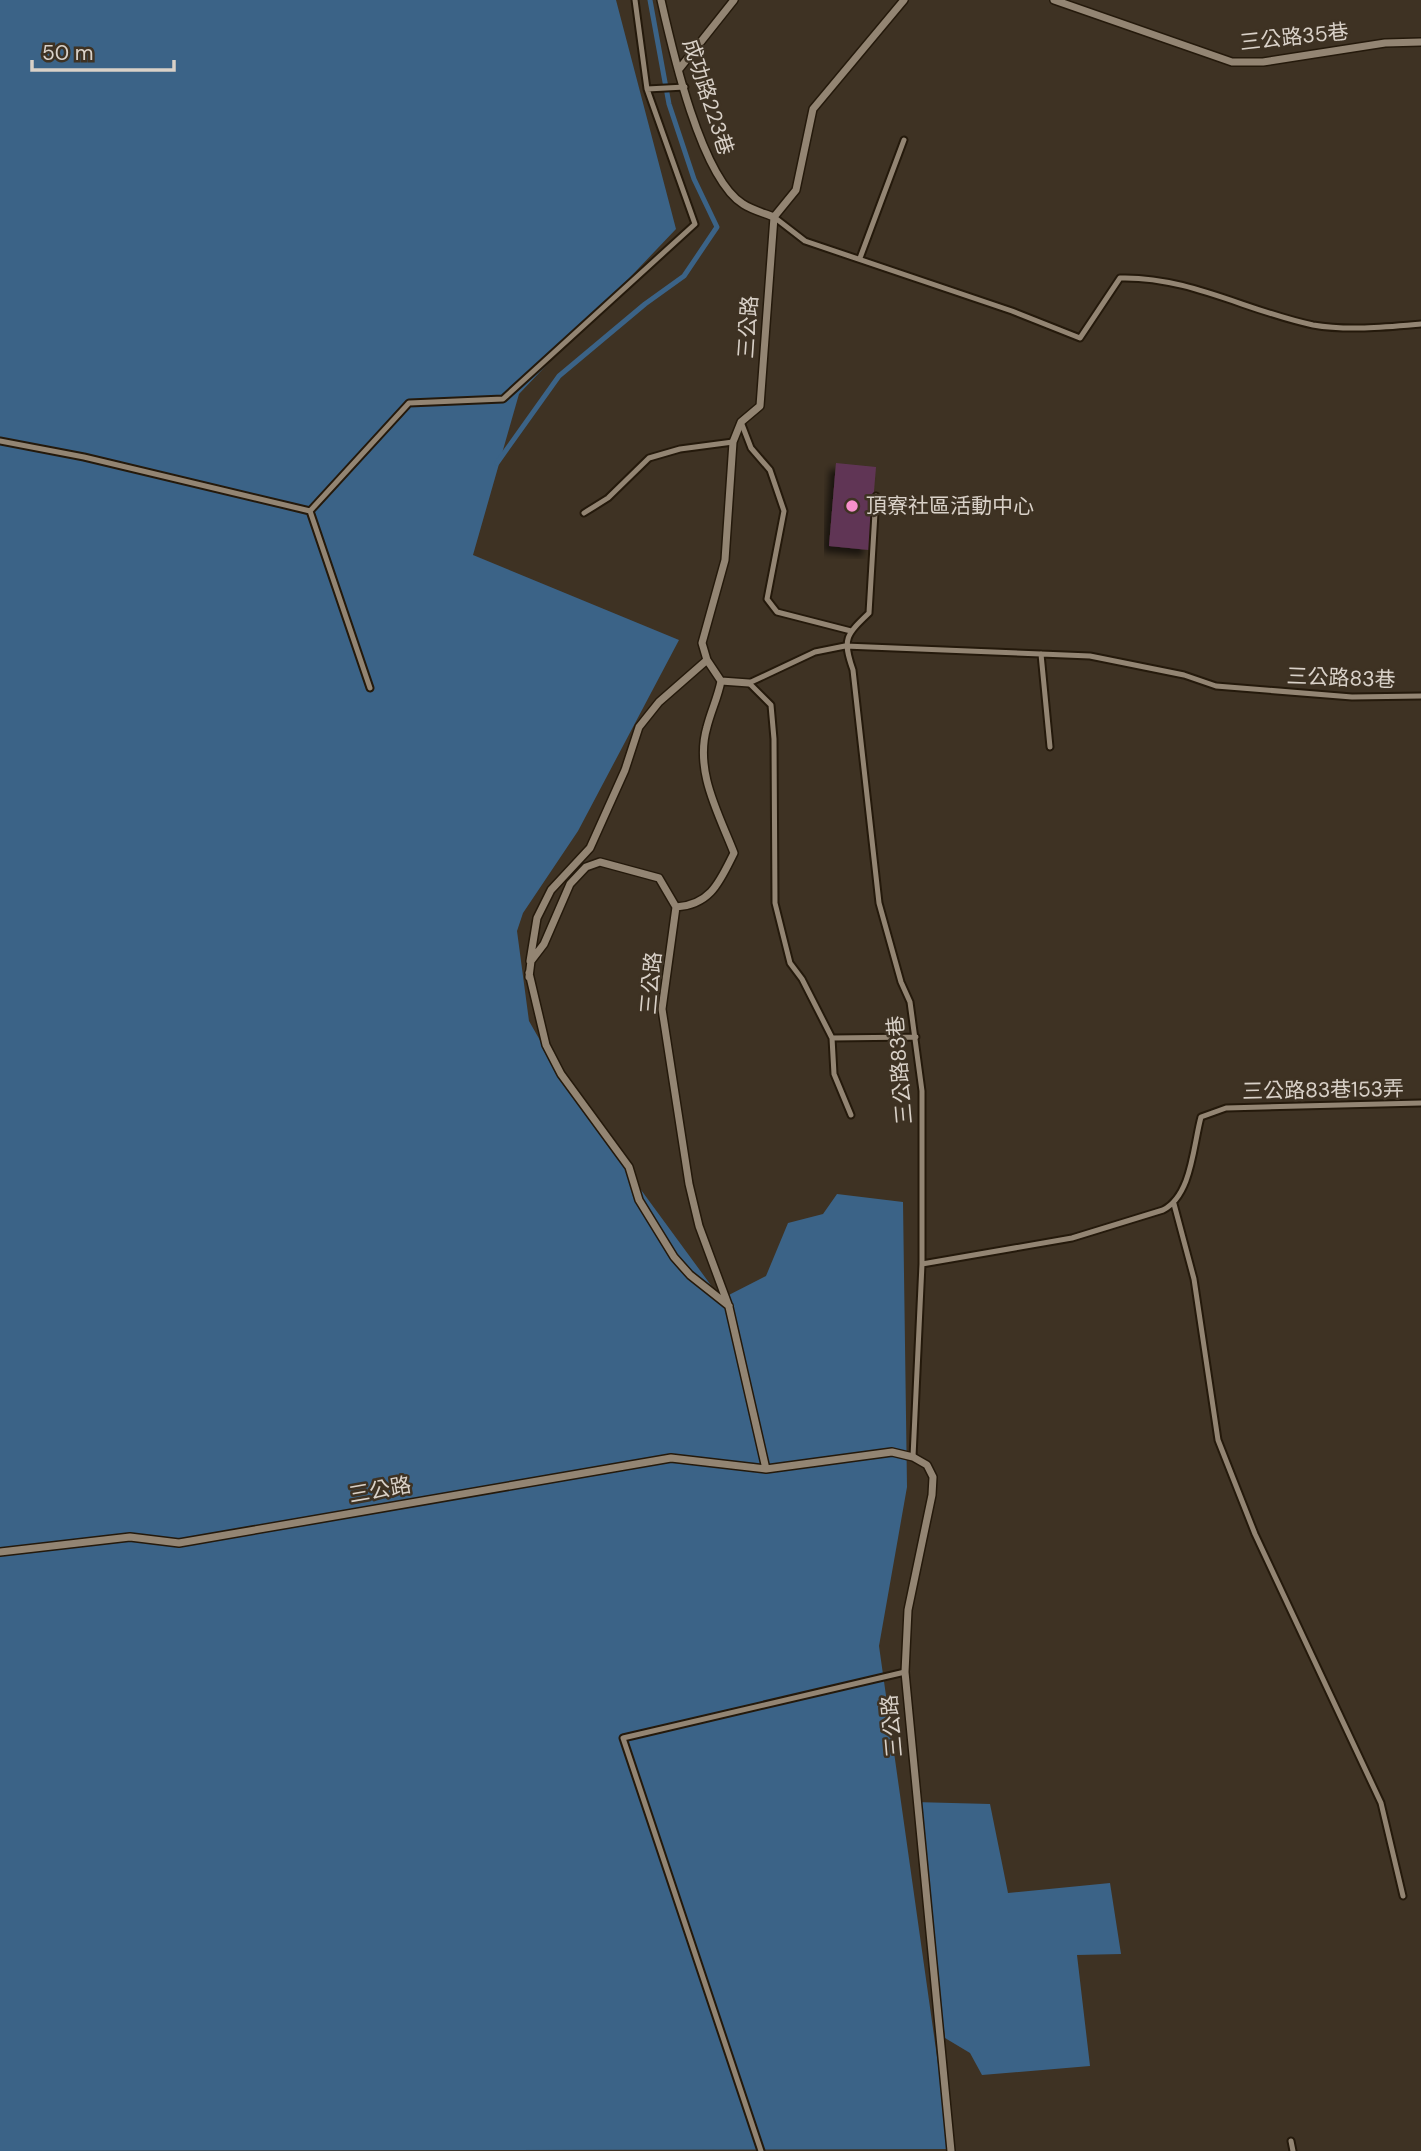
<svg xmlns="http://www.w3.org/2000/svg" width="1421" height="2151" font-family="'DM Sans','Noto Sans TC',sans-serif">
  <defs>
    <filter id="shadow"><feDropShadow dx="-6" dy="6" stdDeviation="3.5" flood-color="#0009"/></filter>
  </defs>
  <rect width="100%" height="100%" fill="#3e3223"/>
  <path fill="#3b6387" d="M0,0H616L676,229L519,394L473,555L679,640L578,831L523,913L517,931L529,1021L570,1093L721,1299L766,1276L788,1223L823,1214L837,1194L903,1202L907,1487L879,1646L950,2149L0,2151Z
    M914,1802L990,1804L1008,1893L1110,1883L1121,1954L1077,1955L1090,2066L982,2075L970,2053L945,2038Z"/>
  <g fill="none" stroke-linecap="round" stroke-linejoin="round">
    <path stroke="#3b6387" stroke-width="5" d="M497,463L559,376L645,304L684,276L717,227L694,179L669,104L650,0"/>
  </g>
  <path fill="#603655" filter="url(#shadow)" d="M836,463L876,467L869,550L829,546Z"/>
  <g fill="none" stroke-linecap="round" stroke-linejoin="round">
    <defs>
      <path id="lane" d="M647,89L685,87
        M774,217L805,241L1012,311L1080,338L1120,278C1188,276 1249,312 1313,325C1348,331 1387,327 1421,324
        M860,258L904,140
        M741,422L751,448L770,470L784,511L767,599L777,612L851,631
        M0,441L84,457L310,511
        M876,496L869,613C846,635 842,639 853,670L879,903L901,982L910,1002L922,1091V1264L913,1457
        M584,513L608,498L649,458L680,449L733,442
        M1041,654L1050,747
        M370,688L310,511L409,403L503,399L695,224L647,89L635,0
        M832,1038L916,1037
        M851,1115L834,1074L832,1038L802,979L790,963L775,903L774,739L771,705L749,683L815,652L845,646L1090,656L1184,675L1216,686L1352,697L1421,696
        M1174,1204L1194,1279L1218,1440L1255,1534L1381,1803L1403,1896
        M922,1264L1072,1238L1163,1210C1192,1195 1193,1146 1201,1117L1226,1108L1421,1103
        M1291,2141L1293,2151
        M761,2151L623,1738L905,1672"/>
      <path id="street" d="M661,0C672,49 701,178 743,204C752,210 764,213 774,217
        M1054,0L1232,62H1263L1385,43L1421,42
        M680,68L734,0
        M749,683L721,681L707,660L702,643L725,560L733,442L741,422L760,406L774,217L796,190L813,109L904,0
        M676,907C711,905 720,881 734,853C719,814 694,771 707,727C711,711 718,697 721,681
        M530,961L537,918L551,890L590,848L625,770L639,727L659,702L707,660
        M529,973L546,1045L561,1074L629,1167L639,1200L674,1257L690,1275L729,1306
        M529,977L531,961L544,944L570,884L586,867L600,862L659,878L676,907L662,1009L689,1184L699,1226L729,1307L766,1469
        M0,1552L130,1537L179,1543L671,1458L766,1469L892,1452L913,1457L927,1465L933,1477L932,1495L908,1610L905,1672L951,2151"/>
    </defs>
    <use href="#lane" stroke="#24190b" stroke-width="9"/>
    <use href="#street" stroke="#24190b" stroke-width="10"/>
    <use href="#lane" stroke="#938573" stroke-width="5"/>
    <use href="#street" stroke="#938573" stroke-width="7"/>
  </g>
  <circle fill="#f890cb" stroke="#3e3223" stroke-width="2.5" cx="852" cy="506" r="7"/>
  <g text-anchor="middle" stroke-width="5" stroke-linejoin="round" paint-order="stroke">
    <g font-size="21" fill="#d9d1c8" stroke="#3e3223">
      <text transform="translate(1294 37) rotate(-6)" y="7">三公路35巷</text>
      <text transform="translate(708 97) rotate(72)" y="7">成功路223巷</text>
      <text transform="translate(748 327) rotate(-86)" y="7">三公路</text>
      <text transform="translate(1341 678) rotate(2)" y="7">三公路83巷</text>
      <text transform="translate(651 983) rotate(-85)" y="7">三公路</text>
      <text transform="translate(900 1070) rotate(-95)" y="7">三公路83巷</text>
      <text transform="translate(1323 1090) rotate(-1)" y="7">三公路83巷153弄</text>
      <text transform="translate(380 1490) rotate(-10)" y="7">三公路</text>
      <text transform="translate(892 1726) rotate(-95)" y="7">三公路</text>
    </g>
    <g font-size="21" fill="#d9d1c8" stroke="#3e3223" text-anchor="start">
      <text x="866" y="513">頂寮社區活動中心</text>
    </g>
  </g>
  <path d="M32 60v10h142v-10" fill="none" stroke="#d9d1c8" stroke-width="3.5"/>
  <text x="42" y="60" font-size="21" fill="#d9d1c8" stroke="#3e3223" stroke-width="5" paint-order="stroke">50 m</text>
</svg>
